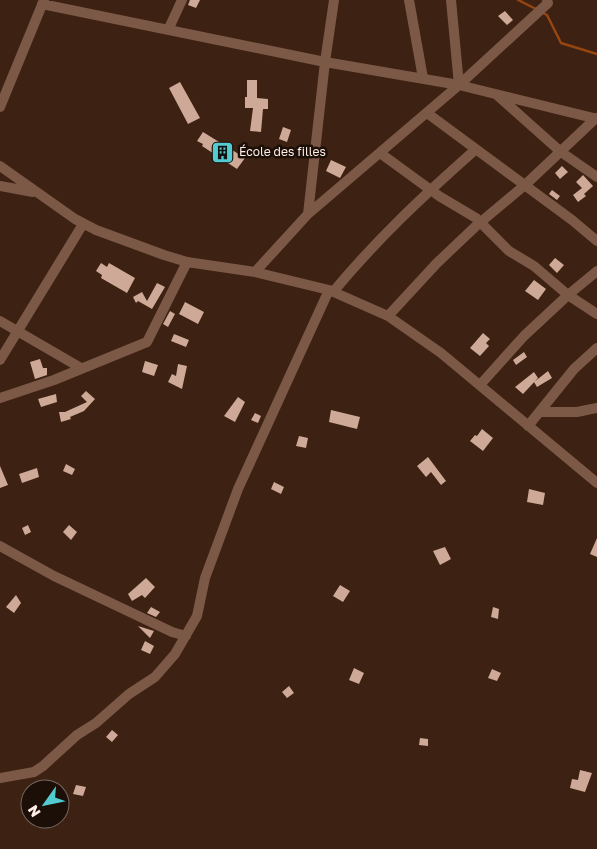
<svg xmlns="http://www.w3.org/2000/svg" width="597" height="849" font-family="'Golos Text',sans-serif">
  <rect width="100%" height="100%" fill="#3d2112"/>
  <g fill="none" stroke-linecap="round" stroke-linejoin="round">
    <path stroke="#964611" stroke-width="2.5" d="M518,0L536,9
      M543,13L547,15L561,43L597,54"/>
  </g>
  <path fill="#cea997" d="M190,0H200L196,8L188,5Z
    M505,11L513,20L507,25L498,16Z
    M247,80H257V98L268,99V109H263L261,132L250,131L253,108H245V97H247Z
    M180,82L200,118L188,124L169,88Z
    M283,127L291,130L287,142L279,139Z
    M203,132L245,158L237,169L202,146L203,144L197,141Z
    M331,160L346,167L340,178L326,171Z
    M562,166L568,172L560,179L555,173Z
    M583,175L593,186L584,194L586,196L578,202L573,195L582,188L576,182Z
    M552,190L560,196L557,200L549,194Z
    M555,258L564,265L557,273L549,265Z
    M101,263L107,267L109,263L135,278L127,293L101,278L102,275L96,271Z
    M534,280L546,289L538,300L525,291Z
    M157,283L165,287L152,309L138,301L136,303L133,297L142,292L147,301Z
    M185,302L204,312L198,324L179,314Z
    M170,311L175,314L168,327L163,324Z
    M483,333L490,339L486,343L489,346L480,356L470,348Z
    M174,334L189,340L186,347L171,341Z
    M524,352L527,357L516,365L513,360Z
    M40,359L43,368H47V375L35,379L30,362Z
    M145,361L158,365L154,376L142,372Z
    M178,364L187,366L182,389L168,382L172,374L176,376Z
    M548,371L552,378L537,387L534,382Z
    M534,372L538,378L523,394L515,387Z
    M86,391L95,399L84,411L70,417L71,419L61,422L59,412H65L87,402L81,396Z
    M56,394L57,402L41,407L38,399Z
    M238,397L245,402L235,422L224,416Z
    M331,410L360,417L357,429L329,422Z
    M255,413L261,416L258,423L251,420Z
    M482,429L493,438L483,451L470,441L475,435L477,436Z
    M299,436L308,438L306,448L296,446Z
    M428,457L446,481L441,485L431,472L426,477L417,466Z
    M66,464L75,469L72,475L63,471Z
    M0,466L8,485L0,488Z
    M37,468L39,477L22,483L19,474Z
    M274,482L284,487L281,494L271,489Z
    M529,489L545,493L543,505L527,502Z
    M28,525L31,532L25,535L22,528Z
    M69,525L77,532L71,540L63,532Z
    M597,538V557L590,554Z
    M445,547L451,559L440,565L433,551Z
    M146,578L155,587L145,598L142,595L132,601L128,594Z
    M340,585L350,591L343,602L333,596Z
    M16,595L21,603L14,613L6,607Z
    M151,607L160,612L156,617L147,613Z
    M493,607L499,609L498,619L491,617Z
    M138,626L154,631L150,638Z
    M145,641L154,646L150,654L141,650Z
    M354,668L364,673L359,684L349,680Z
    M492,669L501,673L497,681L488,678Z
    M289,686L294,693L287,698L282,692Z
    M112,730L118,735L112,742L106,737Z
    M420,738L428,739V746L419,745Z
    M580,770L592,773L585,792L570,788L572,779L578,780Z
    M76,785L86,787L83,796L73,794Z"/>
  <g fill="none" stroke-linecap="round" stroke-linejoin="round">
    <path stroke="#7c5846" stroke-width="10" d="M409,0L423,78
      M451,0L459,85
      M42,4L325,62L459,85L597,119
      M169,28L182,0
      M497,95L561,152L597,177
      M0,107L44,0
      M427,113L572,220L597,241
      M380,153L439,196L476,218L509,251L534,266L568,295L597,314
      M0,166L75,219L96,230L164,255L187,262L255,272L329,290L388,316L441,353L597,483
      M0,186L33,192
      M308,214L325,62L334,0
      M255,272L308,214L459,85L548,3L547,0
      M333,292C378,238 423,196 475,150
      M388,316L437,263L476,226L525,185L596,118
      M0,321L81,368
      M0,360L83,224
      M480,385L524,336L568,295L597,271
      M0,398L54,380L147,342L187,262
      M540,412H577L597,408
      M528,426L574,369L597,348
      M0,546L54,576L172,632L186,636
      M0,778L34,772L43,766L77,735L96,723L129,694L155,677L175,654L197,616L205,578L238,489L329,290"/>
  </g>
  <defs>
    <symbol id="building-square" viewBox="-11 -11 22 22"><rect x="-9" y="-9" width="18" height="18" rx="4" fill="#52ccd1" stroke="#1b0f08"/><path d="M-4-6H4V6H1V3H-1V6H-4ZM-2.5-4.3h1.7v1.8h-1.7ZM.8-4.3h1.7v1.8H.8ZM-2.5-1h1.7V.8h-1.7ZM.8-1h1.7V.8H.8Z" fill="#111"/></symbol>
  </defs>
  <g fill-rule="evenodd">
    <use href="#building-square" x="210" y="140" width="25" height="25"/>
  </g>
  <g text-anchor="middle" stroke-width="5" stroke-linejoin="round" paint-order="stroke">
    <g font-size="12" fill="#ffefe8" stroke="#1b0f08" text-anchor="start">
      <text x="239" y="156">École des filles</text>
    </g>
  </g>
  <g transform="translate(45 804) rotate(237)"><circle r="24" fill="#1b0f08" stroke="#766962"/>
  <path d="M0-4L9 19L0 12L-9 19Z" fill="#52ccd1"/>
  <text y="-8" font-size="14" font-weight="bold" text-anchor="middle" fill="#ffefe8">N</text>
  </g>
</svg>
